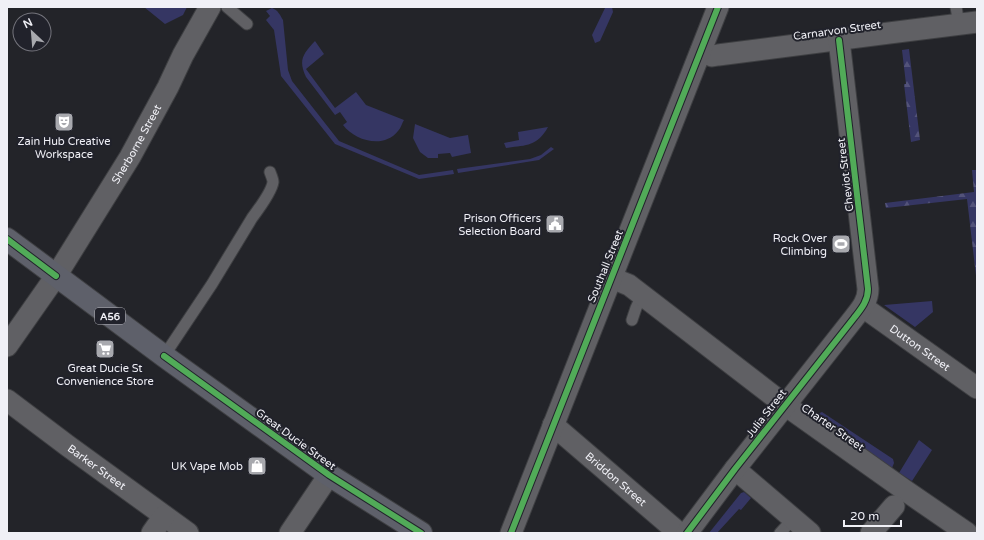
<svg xmlns="http://www.w3.org/2000/svg" width="984" height="540" font-family="'Varela Round',sans-serif">
  <defs>
    <pattern id="forest-firs" width="22" height="20" patternUnits="userSpaceOnUse"><rect width="22" height="20" fill="#353663"/><path d="M5 1l3.5 6h-7zM16 11l3.5 6h-7z" fill="#53537a"/></pattern>
  </defs>
  <rect width="100%" height="100%" fill="#232429"/>
  <path fill="#353663" d="M144,7H187L183,15L165,24Z
    M606,7H612L613,12L600,41L595,43L592,35L605,8Z
    M272,8C278,10 280,15 283,20L288,70L292,81L339,141L419,175L453,170L454,174L419,179L335,144L281,76L274,30L266,20L270,16L266,11Z
    M315,41L324,54L306,69L335,108L356,92L366,105L404,120C402,123 401,128 398,131C384,149 355,141 343,125L347,122L340,112L335,115L306,77C298,60 303,54 315,41Z
    M415,124L450,138L468,135L471,153L452,157L450,153L438,154V158H428L420,152L413,138Z
    M548,127C537,147 526,145 506,148L504,143L519,140L518,132Z
    M551,147L554,149L539,160L458,173L457,169L530,159L541,155Z
    M932,301L933,312L915,327L884,305Z
    M822,412L893,459L894,463L892,468L815,415Z
    M919,440L932,450L912,481L899,473Z
    M744,492L751,498L741,510L739,509L717,533H709L741,493Z"/>
  <path fill="url(#forest-firs)" d="M909,49L920,140L911,142L904,84H906L902,50Z
    M972,170H977V174H976L977,182V284L967,199L886,208L885,203L974,192Z"/>
  <g fill="none" stroke-linecap="round" stroke-linejoin="round">
    <defs>
      <path id="service" d="M227,7L247,24
        M956,7L959,24
        M632,320L636,308L642,295
        M164,356L212,284L252,218C258,210 272,191 273,182C273,179 271,175 270,172
        M780,533L793,519"/>
      <g id="minor">
        <path d="M701,51L712,56L718,55L889,33L977,22"/>
        <path d="M612,278L629,285L785,405L906,491L967,533"/>
        <path id="s1" d="M863,307L977,388"/>
        <path id="s2" d="M7,346L56,276L130,157L168,87L183,55L210,7"/>
        <path id="s3" d="M7,400L68,446L188,533"/>
        <path id="s4" d="M553,425L679,533"/>
        <path d="M735,469L810,533"/>
        <path d="M152,533L164,516"/>
        <path d="M290,533L329,475"/>
        <path d="M511,533L718,7"/>
        <path d="M687,533L735,469L854,318C861,309 868,301 868,289L839,40"/>
        <path d="M871,533L894,506"/>
      </g>
      <path id="trunk" d="M7,239L164,356L329,475L421,533"/>
    </defs>
    <use href="#service" stroke="#3e3f42" stroke-width="13"/>
    <use href="#minor" stroke="#3e3f42" stroke-width="23"/>
    <use href="#trunk" stroke="#3e3f42" stroke-width="24"/>
    <use href="#service" stroke="#606064" stroke-width="11"/>
    <use href="#minor" stroke="#606064" stroke-width="21"/>
    <use href="#trunk" stroke="#5e606a" stroke-width="22"/>
    <defs>
      <path id="cycleway" d="M7,239L56,276
        M164,356L329,475L421,533
        M511,533L718,7
        M687,533L735,469L854,318C861,309 868,301 868,289L839,40"/>
    </defs>
    <use href="#cycleway" stroke="#21222b" stroke-width="8"/>
    <use href="#cycleway" stroke="#51ab58" stroke-width="6"/>
  </g>
  <defs>
    <symbol id="theatre-square" viewBox="-11 -11 22 22"><rect x="-9" y="-9" width="18" height="18" rx="4" fill="#a8a9ae" stroke="#21222b"/><path d="M-5-5.5Q0-4 5-5.5V0Q5 5 0 6Q-5 5-5 0ZM-3.3-2.5H-1v1.5H-3.3ZM1-2.5H3.3v1.5H1ZM-2.8 1Q0 5.5 2.8 1Z" fill="#fff"/></symbol>
    <symbol id="civic-square" viewBox="-11 -11 22 22"><rect x="-9" y="-9" width="18" height="18" rx="4" fill="#a8a9ae" stroke="#21222b"/><path d="M-.6-6.5H3V-4.5H.6V-3L4-1V1h2V6H-6V1h2V-1L-.6-3ZM-1.2 2.5V6h2.4V2.5Z" fill="#fff"/></symbol>
    <symbol id="stadium-square" viewBox="-11 -11 22 22"><rect x="-9" y="-9" width="18" height="18" rx="4" fill="#a8a9ae" stroke="#21222b"/><path d="M0-5a6.5 5 0 1 0 0 10a6.5 5 0 1 0 0-10ZM-3.5-1.8h7v3.6h-7Z" fill="#fff"/></symbol>
    <symbol id="supermarket-square" viewBox="-11 -11 22 22"><rect x="-9" y="-9" width="18" height="18" rx="4" fill="#a8a9ae" stroke="#21222b"/><path d="M-6-5.5h2.5l.6 2H6L4.5 2H-2.5L-4.4-4H-6ZM-1.5 3.2a1.3 1.3 0 1 0 .1 0ZM3 3.2a1.3 1.3 0 1 0 .1 0Z" fill="#fff"/></symbol>
    <symbol id="shop-square" viewBox="-11 -11 22 22"><rect x="-9" y="-9" width="18" height="18" rx="4" fill="#a8a9ae" stroke="#21222b"/><path d="M-5-2.5h2.3a2.7 3.5 0 0 1 5.4 0H5L5.5 6h-11ZM-1.5-2.5h3a1.5 2.3 0 0 0-3 0Z" fill="#fff"/></symbol>
  </defs>
  <g fill-rule="evenodd">
    <use href="#theatre-square" x="53" y="111" width="22" height="22"/>
    <use href="#civic-square" x="544" y="213" width="22" height="22"/>
    <use href="#stadium-square" x="830" y="233" width="22" height="22"/>
    <use href="#supermarket-square" x="94" y="338" width="22" height="22"/>
    <use href="#shop-square" x="246" y="455" width="22" height="22"/>
  </g>
  <g text-anchor="middle" stroke-width="4" stroke-linejoin="round" paint-order="stroke">
    <rect fill="#21222b" stroke="#b2b2b9" stroke-width="1" x="95" y="308" width="30" height="16" rx="3"/>
    <g font-size="10" font-weight="bold" fill="#f0f0f6">
      <text x="110" y="320">A56</text>
    </g>
    <g font-size="11" fill="#f0f0f6" stroke="#21222b">
      <text transform="translate(837 30) rotate(-8)" y="4">Carnarvon Street</text>
      <text dy="4" stroke="none"><textPath href="#s2" startOffset="240">Sherborne Street</textPath></text>
      <text transform="translate(845 175) rotate(-97)" y="4">Cheviot Street</text>
      <text transform="translate(605 266) rotate(-68)" y="4">Southall Street</text>
      <text dy="4" stroke="none"><textPath href="#s1" startOffset="70">Dutton Street</textPath></text>
      <text transform="translate(766 413) rotate(-52)" y="4">Julia Street</text>
      <text transform="translate(833 427) rotate(35)" y="4">Charter Street</text>
      <text transform="translate(296 439) rotate(36)" y="4">Great Ducie Street</text>
      <text dy="4" stroke="none"><textPath href="#s3" startOffset="112">Barker Street</textPath></text>
      <text dy="4" stroke="none"><textPath href="#s4" startOffset="83">Briddon Street</textPath></text>
    </g>
    <g font-size="11" fill="#f0f0f6" stroke="#21222b" text-anchor="end">
      <text x="64" y="145" text-anchor="middle">Zain Hub Creative<tspan x="64" dy="13">Workspace</tspan></text>
      <text x="541" y="222">Prison Officers<tspan x="541" dy="13">Selection Board</tspan></text>
      <text x="827" y="242">Rock Over<tspan x="827" dy="13">Climbing</tspan></text>
      <text x="105" y="372" text-anchor="middle">Great Ducie St<tspan x="105" dy="13">Convenience Store</tspan></text>
      <text x="243" y="470">UK Vape Mob</text>
    </g>
  </g>
  <rect width="984" height="540" fill="none" stroke="#f0f0f6" stroke-width="16"/>
  <g transform="translate(32 32) rotate(334)"><circle r="19" fill="#21222b" stroke="#74747c"/>
  <path d="M0-3L7 15L0 10L-7 15Z" fill="#a8a9ae"/>
  <text y="-6" font-size="11" font-weight="bold" text-anchor="middle" fill="#f0f0f6">N</text>
  </g>
  <path d="M844 520v6h57v-6" fill="none" stroke="#f0f0f6" stroke-width="2"/>
  <text x="850" y="520" font-size="12" fill="#f0f0f6" stroke="#21222b" stroke-width="3" paint-order="stroke">20 m</text>
</svg>
